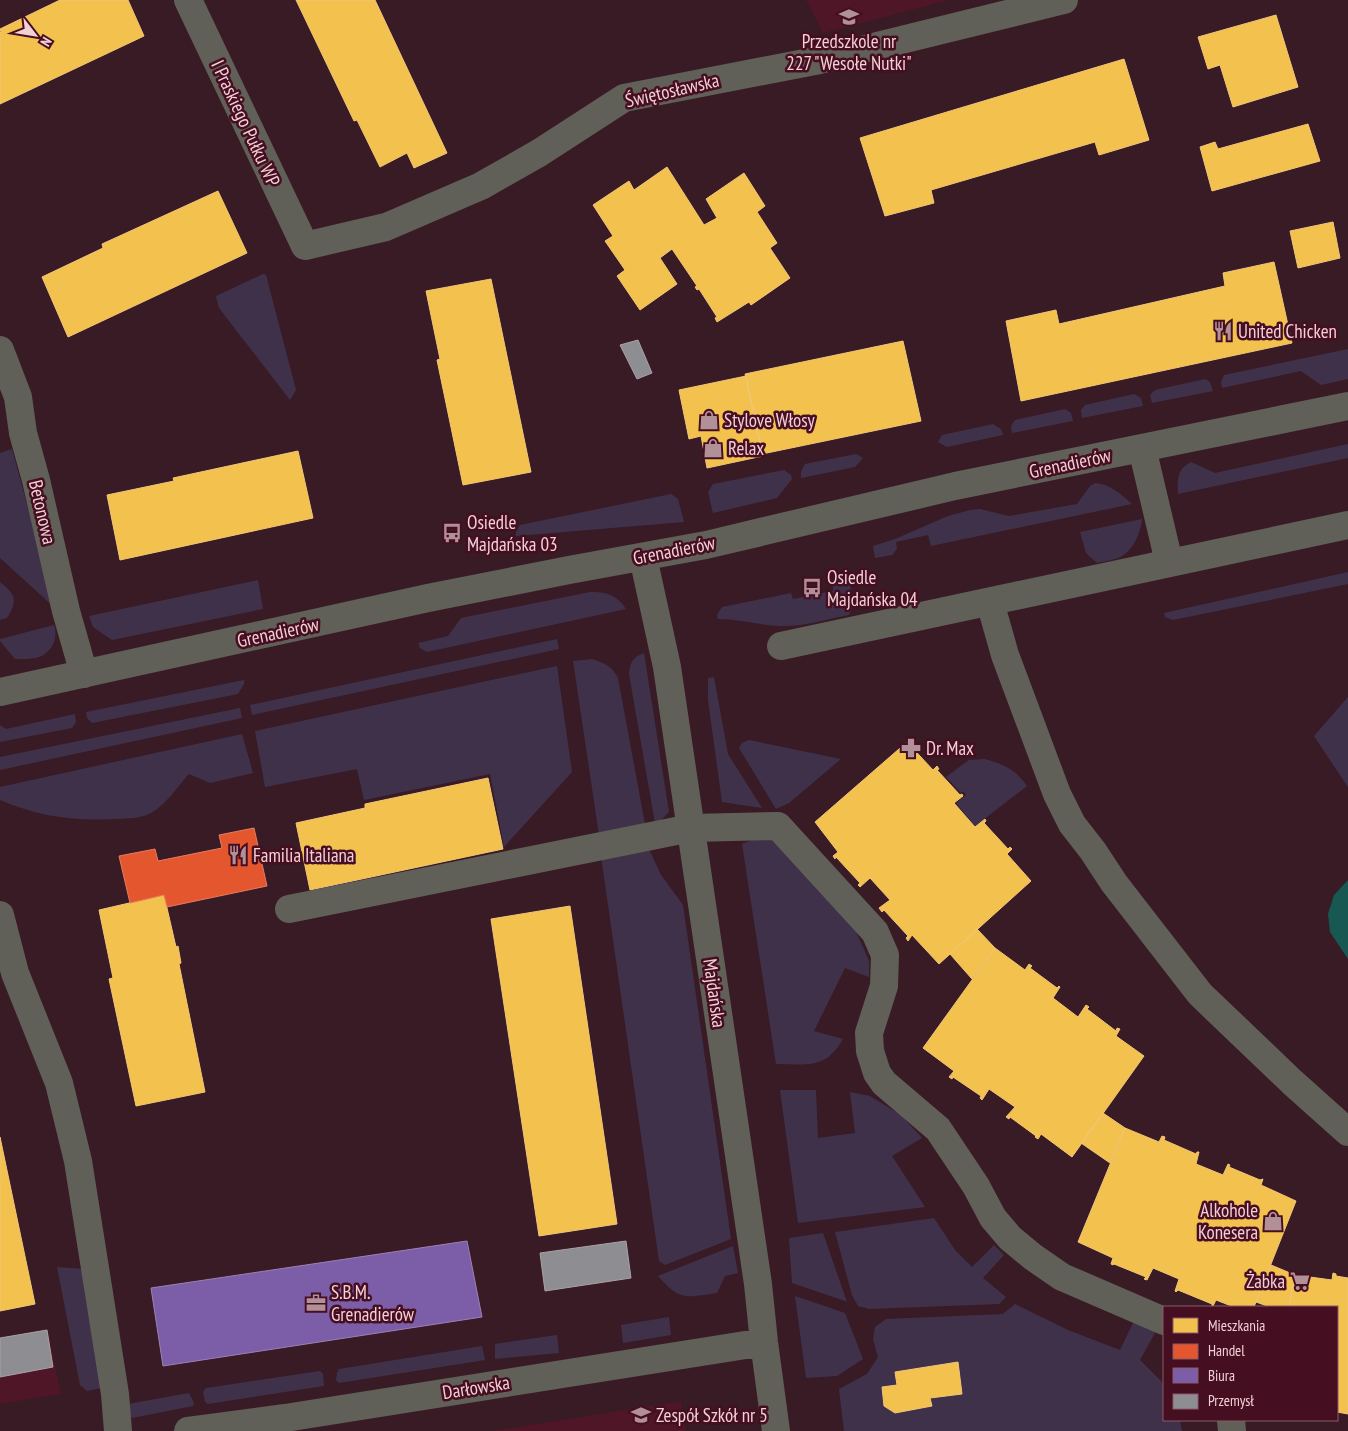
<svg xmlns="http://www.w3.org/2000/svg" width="1348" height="1431" font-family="'PT Sans Narrow',sans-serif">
  <rect width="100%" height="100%" fill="#381b25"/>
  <path fill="#4f1628" d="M806,0H949L823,33Z
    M47,1330L61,1394L0,1404V1338Z
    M681,1401L685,1431H491L589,1416Z"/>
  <path fill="#40314b" d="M263,274L266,275L296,390L290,400L219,308L216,296Z
    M1348,349V379L1321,385L1301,371L1222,388L1221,382L1224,375Z
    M1205,379L1210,382L1213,391L1152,403L1150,395L1155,390Z
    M1134,394L1141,398L1143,406L1082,418L1081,410L1085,405Z
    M1065,409L1071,413L1073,421L1012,433L1011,426L1015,420Z
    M993,424L1001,429L1003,435L947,447L938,442L942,435Z
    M1348,444V458L1178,494C1177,480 1177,469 1191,462L1215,473Z
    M12,449L55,608L0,558V453Z
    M856,454L863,458L855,467L801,478V472L805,464Z
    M784,470L791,475L792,479L777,498L713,513L708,492L713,484Z
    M1095,483C1110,484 1121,494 1132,504L931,546L928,535L896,542L897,549L892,555L875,558L873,546L895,539L948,516L970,510L980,509L1009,516L1077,504L1090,486Z
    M671,494L678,499L684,522L516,536V532L520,525Z
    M1142,519C1141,533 1132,553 1118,558C1111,561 1104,561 1097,563L1086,553L1080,532Z
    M1348,572V584L1173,620L1165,617L1164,613Z
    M258,580L263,609L112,640L93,627L89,616Z
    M849,581L854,604L849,615C827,619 803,627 780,626C759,625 739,619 718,619L717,615L722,607L791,593L793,599L833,591V585Z
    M0,582C16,595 18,600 7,618L0,620Z
    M590,592C607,592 617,595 626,609L427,652L420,648L418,643L448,636L461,618Z
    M54,625C59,639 51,654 36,658C30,659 22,659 15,659L0,641V639Z
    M557,639L559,649L252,715L250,705Z
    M644,653L669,812L660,821L655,823L629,674C630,662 633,657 644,653Z
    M592,659C604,663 612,666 618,678L645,824L599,835L573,661Z
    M557,666L572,772L504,847L490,774L364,800L357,769L265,787L255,731Z
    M714,677L728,754L762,808L722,802L708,700V678Z
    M244,680V684L238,694L92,723L87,718L86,712Z
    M1348,697V787L1314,736Z
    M240,708L242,718L0,770V757Z
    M75,714L76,722L72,728L0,742V725L6,729Z
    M242,734L253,773L210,783L189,774C177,787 166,805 151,813C140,819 129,818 117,819C73,821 40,817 0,800V787Z
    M749,740L841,759L789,803L776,809L739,748L742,743Z
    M985,759C1005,765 1015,769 1027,786L975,826L956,803L966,795L963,791L961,793L946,777L969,760Z
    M759,837L771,838L851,920L869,961V977L845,968L814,1031L843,1039C825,1070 808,1064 776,1064L742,844Z
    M648,847L661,875L683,905L731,1239L665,1265L659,1261L601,856Z
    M780,1090H816L818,1138L855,1133L850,1092L870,1096L901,1115L922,1138L892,1156L925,1207L798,1223Z
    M934,1218L955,1250L972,1267L994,1245L1004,1255L983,1278L1006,1297L999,1304L869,1309L858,1306L852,1295L835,1232Z
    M823,1233L847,1302H848L792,1283L789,1238Z
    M733,1246L738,1273L725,1276L717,1293C686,1297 681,1302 658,1276Z
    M57,1267L84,1269L102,1388L87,1391L80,1385Z
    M795,1296L845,1313L863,1359L837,1376L806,1378Z
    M1015,1304L1068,1330L1120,1350L1134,1321L1156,1331L1140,1360L1164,1384V1420H1180L1182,1431H844L839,1389L867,1374L878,1357L873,1339L875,1327L886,1319L1003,1314Z
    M669,1317L671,1335L623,1343L621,1325Z
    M557,1335L559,1353L495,1359V1344Z
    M482,1346L485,1360L339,1383L336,1380L337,1373L339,1369Z
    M320,1371L323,1374L324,1386L208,1404L205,1402L203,1392L206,1388Z
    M189,1393L194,1403L193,1406L132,1418L128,1414V1404Z"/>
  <path fill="#175952" d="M1348,880V959L1330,932L1328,914L1334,895Z"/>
  <path fill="#f2c14e" stroke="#f2c577" d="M60,0H128L144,36L0,104V33L1,32L0,29Z
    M296,0H375L447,153L414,168L407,153L380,167L357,120L354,121Z
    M1276,15L1298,87L1233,107L1220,65L1208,69L1198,37Z
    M1124,59L1149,140L1099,155L1095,142L931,190L934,203L885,216L860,138Z
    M1308,124L1320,161L1212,191L1200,147L1215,142L1218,149Z
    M667,167L704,225L717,218L706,199L744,173L765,206L757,212L777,243L770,248L790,278L751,305L749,302L717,322L715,318L717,317L699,289L697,290L695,287L697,286L672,249L660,258L677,284L640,310L617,276L625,270L605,241L613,236L593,205L629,181L634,190Z
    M218,191L247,253L68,337L42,277L103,248L102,244Z
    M1333,222L1340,258L1298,268L1290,231Z
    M1274,262L1292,343L1021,401L1006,321L1056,310L1059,324L1225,286L1223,273Z
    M491,279L531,472L463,485L437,360L440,359L426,291Z
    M903,341L921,421L762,454L745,374Z
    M746,376L763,456L707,468L701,436L689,439L679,390Z
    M298,451L313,518L120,560L107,495L174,481L173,478Z
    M907,742L933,770L937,766L939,769L937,770L960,795L962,794L963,796L954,803L975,827L985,819L986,821L984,823L1008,849L1010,847L1012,849L1007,854L1031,881L939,964L912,935L908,941L906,938L908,936L884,910L882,912L879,908L890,900L870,878L860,887L858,885L860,883L836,857L835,859L833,856L838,852L815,822Z
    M488,778L503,849L310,890L296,823L365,808V804Z
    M164,895L176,947L178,946L181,963L179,964L205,1092L136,1106L109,979L113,978L99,910Z
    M570,906L617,1224L539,1236L491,919Z
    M977,929L995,948L972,979L950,954Z
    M995,948L1025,970L1029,964L1032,966L1030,968L1057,988L1059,986L1060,987L1053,998L1078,1017L1086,1005L1089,1007L1087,1009L1116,1031L1117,1028L1120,1029L1116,1036L1144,1056L1072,1157L1041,1134L1038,1139L1035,1137L1036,1136L1010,1117L1009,1119L1006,1117L1015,1107L989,1089L982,1100L980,1098L981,1096L953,1077L952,1079L949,1077L954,1071L923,1048Z
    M1103,1113L1125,1128L1110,1163L1081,1143Z
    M1125,1128L1159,1142L1162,1136L1165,1137L1164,1140L1196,1154L1197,1152H1199L1196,1164L1223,1175L1228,1164L1230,1165L1229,1167L1260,1180L1263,1179L1261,1185L1296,1201L1254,1307H1234L1216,1300L1213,1306H1212V1304L1178,1290L1176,1292L1175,1291L1179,1279L1153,1268L1147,1280L1144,1279L1146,1277L1114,1264L1113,1265L1111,1264L1113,1258L1078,1242Z
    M0,1137L35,1304L0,1311Z
    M1271,1265L1295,1275L1289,1307H1270L1256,1302Z
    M1333,1273L1336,1274V1276L1348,1278V1414L1337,1412V1307H1289L1295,1275L1332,1280Z
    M958,1362L962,1394L930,1398L932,1406L895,1413L884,1406L882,1387L897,1385L895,1372Z"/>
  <path fill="#e4572e" stroke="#e87b60" d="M254,828L267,886L167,907L164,895L130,903L119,856L155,849L158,861L222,848L219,835Z"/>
  <path fill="#7b5ea7" stroke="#9f80b5" d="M467,1241L482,1317L163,1366L151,1288Z"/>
  <path fill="#8d8d92" stroke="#aca1a6" d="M638,340L652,373L637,379L620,345Z
    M626,1241L631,1278L545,1291L540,1253Z
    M47,1330L53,1367L0,1377V1338Z"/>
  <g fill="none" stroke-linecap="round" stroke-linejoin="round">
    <path stroke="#605f58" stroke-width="28" d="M188,0L305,246L386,227L481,186L539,153L624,98L820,60L1064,0
      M0,350L18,397L23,433L36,480L66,611L84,674
      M1142,448L1169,562
      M643,557L667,667L758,1284L764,1342L776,1431
      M990,602L1005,655L1057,794L1072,824L1093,851L1114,883L1200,994L1292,1082L1348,1132
      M781,646L1348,525
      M0,692L428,598L569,570L706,545L955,486L1348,406
      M289,909L691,828L778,826L875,932L885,955L884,986L869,1033L870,1051L877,1073L884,1083L938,1129L976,1186L993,1218L1010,1238L1033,1257L1062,1277L1164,1321
      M0,915L15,973L59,1083L78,1161L115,1394L118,1431
      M1231,1420L1232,1431
      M188,1431L285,1418L764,1342"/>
  </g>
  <defs>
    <symbol id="school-bare" viewBox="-9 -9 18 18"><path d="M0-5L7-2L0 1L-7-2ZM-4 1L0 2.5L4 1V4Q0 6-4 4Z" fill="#b29098" stroke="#450e21" stroke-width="2.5" paint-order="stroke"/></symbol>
    <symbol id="restaurant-bare" viewBox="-9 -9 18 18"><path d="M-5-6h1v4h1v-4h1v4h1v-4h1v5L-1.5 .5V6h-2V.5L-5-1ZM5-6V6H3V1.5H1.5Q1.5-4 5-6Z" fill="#b29098" stroke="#450e21" stroke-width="2.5" paint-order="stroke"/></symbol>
    <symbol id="shop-bare" viewBox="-9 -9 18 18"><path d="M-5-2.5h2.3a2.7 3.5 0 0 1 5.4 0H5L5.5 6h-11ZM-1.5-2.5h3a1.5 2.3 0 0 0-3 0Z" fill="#b29098" stroke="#450e21" stroke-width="2.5" paint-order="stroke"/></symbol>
    <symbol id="bus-bare" viewBox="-9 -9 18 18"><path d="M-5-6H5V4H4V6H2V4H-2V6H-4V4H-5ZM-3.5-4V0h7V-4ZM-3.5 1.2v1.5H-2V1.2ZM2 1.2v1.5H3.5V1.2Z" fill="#b29098" stroke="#450e21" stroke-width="2.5" paint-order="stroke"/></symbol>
    <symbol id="pharmacy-bare" viewBox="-9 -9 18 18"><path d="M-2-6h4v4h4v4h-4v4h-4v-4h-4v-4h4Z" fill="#b29098" stroke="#450e21" stroke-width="2.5" paint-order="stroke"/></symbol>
    <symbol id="supermarket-bare" viewBox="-9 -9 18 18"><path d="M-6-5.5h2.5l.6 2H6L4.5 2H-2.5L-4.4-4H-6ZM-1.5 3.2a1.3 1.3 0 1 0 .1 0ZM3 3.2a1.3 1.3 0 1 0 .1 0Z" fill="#b29098" stroke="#450e21" stroke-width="2.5" paint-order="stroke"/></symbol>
    <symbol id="office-bare" viewBox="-9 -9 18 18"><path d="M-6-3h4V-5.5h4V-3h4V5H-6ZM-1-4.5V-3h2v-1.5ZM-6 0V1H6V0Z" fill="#b29098" stroke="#450e21" stroke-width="2.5" paint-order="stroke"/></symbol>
  </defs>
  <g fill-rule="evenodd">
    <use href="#school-bare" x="835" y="3" width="28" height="28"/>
    <use href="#restaurant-bare" x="1209" y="317" width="28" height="28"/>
    <use href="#shop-bare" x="695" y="406" width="28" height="28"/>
    <use href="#shop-bare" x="699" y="434" width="28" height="28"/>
    <use href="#bus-bare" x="438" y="519" width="28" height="28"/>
    <use href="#bus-bare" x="798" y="574" width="28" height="28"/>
    <use href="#pharmacy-bare" x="897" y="734" width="28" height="28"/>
    <use href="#restaurant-bare" x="224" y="841" width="28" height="28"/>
    <use href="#shop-bare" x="1259" y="1207" width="28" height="28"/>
    <use href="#supermarket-bare" x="1286" y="1267" width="28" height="28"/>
    <use href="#office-bare" x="302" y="1289" width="28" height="28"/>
    <use href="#school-bare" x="627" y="1401" width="28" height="28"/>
  </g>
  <g text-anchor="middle" stroke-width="5" stroke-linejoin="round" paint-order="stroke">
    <g font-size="19" fill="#f3cfd6" stroke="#450e21" text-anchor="start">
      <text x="849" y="48" text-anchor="middle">Przedszkole nr<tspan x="849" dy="22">227 "Wesołe Nutki"</tspan></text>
      <text x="1238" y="338">United Chicken</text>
      <text x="724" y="427">Stylove Włosy</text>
      <text x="728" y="455">Relax</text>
      <text x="467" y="529">Osiedle<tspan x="467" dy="22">Majdańska 03</tspan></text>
      <text x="827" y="584">Osiedle<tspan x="827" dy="22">Majdańska 04</tspan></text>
      <text x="926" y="755">Dr. Max</text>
      <text x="253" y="862">Familia Italiana</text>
      <text x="1258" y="1217" text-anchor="end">Alkohole<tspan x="1258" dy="22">Konesera</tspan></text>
      <text x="1285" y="1288" text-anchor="end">Żabka</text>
      <text x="331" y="1299">S.B.M.<tspan x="331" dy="22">Grenadierów</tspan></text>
      <text x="656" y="1422">Zespół Szkół nr 5</text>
    </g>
    <g font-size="19" fill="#f3cfd6" stroke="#450e21">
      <text transform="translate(672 90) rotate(-13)" y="7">Świętosławska</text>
      <text transform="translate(246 123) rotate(65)" y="7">I Praskiego Pułku WP</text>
      <text transform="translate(1070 463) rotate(-12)" y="7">Grenadierów</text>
      <text transform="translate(43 512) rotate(77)" y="7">Betonowa</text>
      <text transform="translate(674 550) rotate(-11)" y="7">Grenadierów</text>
      <text transform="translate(278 632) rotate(-12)" y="7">Grenadierów</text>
      <text transform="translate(715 993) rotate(82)" y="7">Majdańska</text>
      <text transform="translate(476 1387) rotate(-9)" y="7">Darłowska</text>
    </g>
  </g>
  <rect x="1163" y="1306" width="175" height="115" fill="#450e21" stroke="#8b5b69"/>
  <rect x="1173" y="1318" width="25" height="15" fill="#f2c14e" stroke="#8b5b69"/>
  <text x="1208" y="1331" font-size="15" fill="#f3cfd6">Mieszkania</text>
  <rect x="1173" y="1344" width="25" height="15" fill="#e4572e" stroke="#8b5b69"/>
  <text x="1208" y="1356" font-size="15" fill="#f3cfd6">Handel</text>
  <rect x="1173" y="1368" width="25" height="15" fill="#7b5ea7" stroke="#8b5b69"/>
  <text x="1208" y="1381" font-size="15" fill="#f3cfd6">Biura</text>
  <rect x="1173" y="1394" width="25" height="15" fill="#8d8d92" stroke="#8b5b69"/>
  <text x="1208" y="1406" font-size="15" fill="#f3cfd6">Przemysł</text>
  <g transform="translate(35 35) rotate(121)" stroke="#450e21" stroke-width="4" paint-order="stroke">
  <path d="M0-4L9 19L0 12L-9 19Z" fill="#f3cfd6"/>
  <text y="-8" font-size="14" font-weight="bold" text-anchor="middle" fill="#f3cfd6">N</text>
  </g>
</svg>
